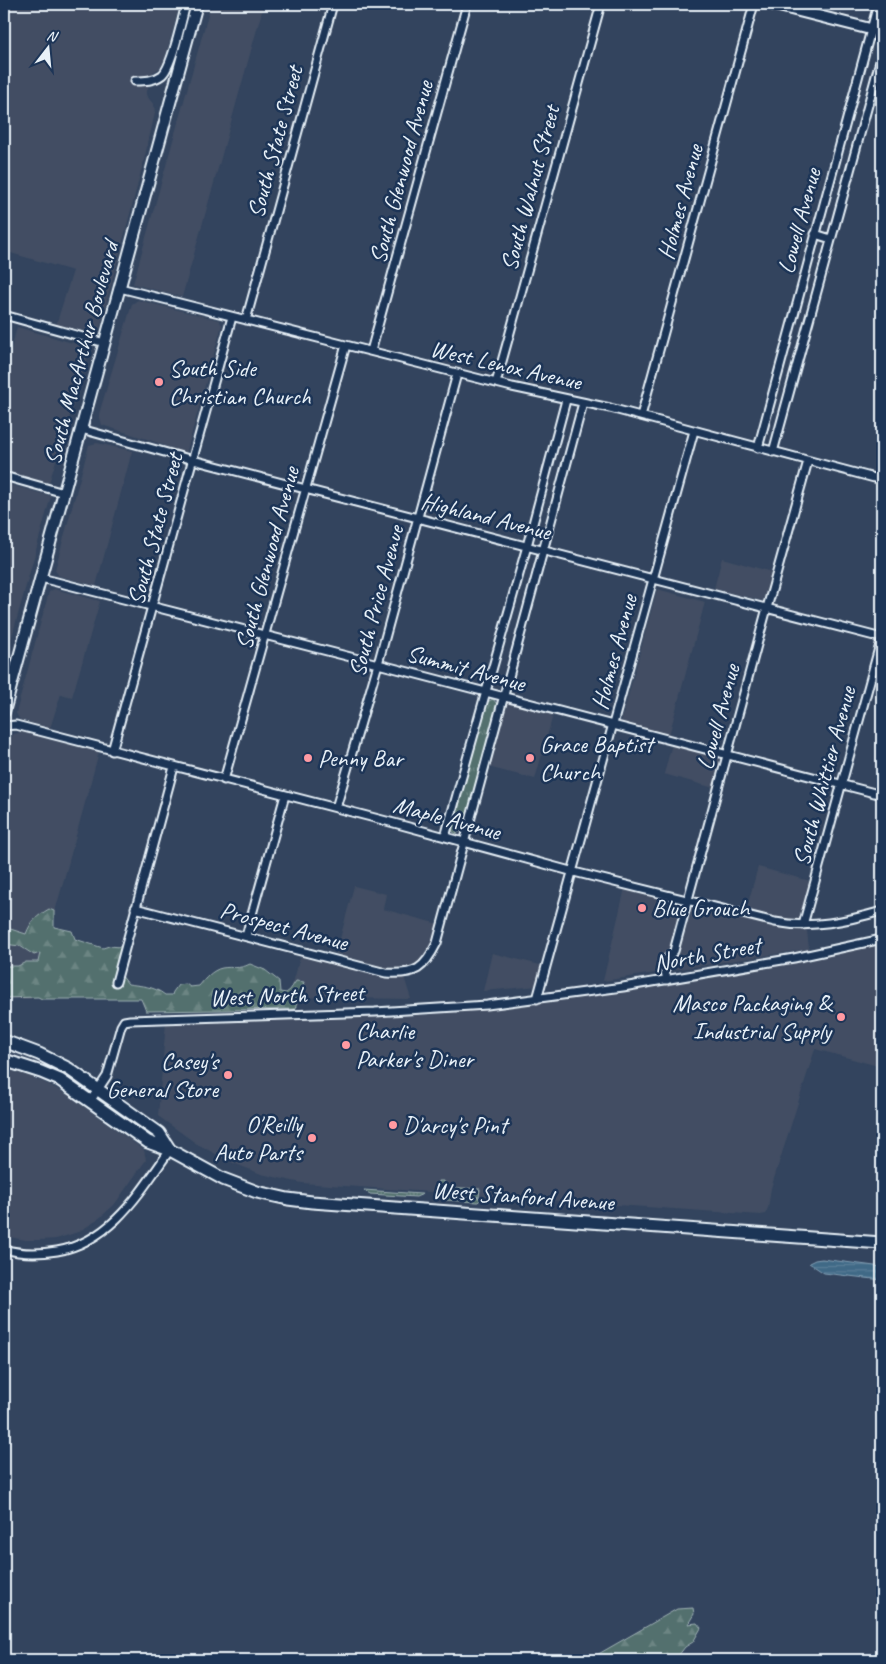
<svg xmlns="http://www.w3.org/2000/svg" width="886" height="1664" font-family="Caveat,sans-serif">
  <defs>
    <pattern id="grass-tufts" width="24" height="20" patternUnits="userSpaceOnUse" patternTransform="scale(1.25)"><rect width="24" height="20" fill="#53706e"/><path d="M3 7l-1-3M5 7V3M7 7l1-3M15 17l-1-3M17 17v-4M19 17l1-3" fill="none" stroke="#6c8583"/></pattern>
    <pattern id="forest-firs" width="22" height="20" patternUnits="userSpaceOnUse" patternTransform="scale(1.25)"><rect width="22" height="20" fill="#53706e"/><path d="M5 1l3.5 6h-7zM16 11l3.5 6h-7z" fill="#6c8583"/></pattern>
    <pattern id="water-rules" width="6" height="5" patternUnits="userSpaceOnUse" patternTransform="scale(1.25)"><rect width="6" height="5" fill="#3f6986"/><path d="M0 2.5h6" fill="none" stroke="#5b7f98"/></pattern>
  </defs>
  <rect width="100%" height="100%" fill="#33445e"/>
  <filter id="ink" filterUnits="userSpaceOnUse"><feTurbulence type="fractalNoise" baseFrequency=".02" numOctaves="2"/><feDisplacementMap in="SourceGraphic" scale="10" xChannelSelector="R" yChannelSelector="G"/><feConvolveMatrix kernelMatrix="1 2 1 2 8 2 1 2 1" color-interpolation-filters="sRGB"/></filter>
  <g filter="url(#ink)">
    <path fill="#424e63" d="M4,4H180L164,63L160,68L152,73L146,95L154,105L155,113L144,160L101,325L98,332L95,333L56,325L73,271L4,251Z
      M211,4H264L182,297L133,284Z
      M138,300L219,320L222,325L186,454L150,440L102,425L99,414L132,304Z
      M17,327L83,346L89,354L49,483L4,471V375Z
      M97,443L132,451L96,586L59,576L55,570L89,445Z
      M4,483L51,496L4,665Z
      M722,558L772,572L763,601L714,589Z
      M54,589L100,601L72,697L61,694L50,728L20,720L16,713L49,592Z
      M657,589L705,602L669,735L621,722Z
      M505,702L553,715L535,779L488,767Z
      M23,732L99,752L31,999H4V754L8,739L14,734Z
      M672,744L718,757L721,760L714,788L664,774Z
      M758,867L810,881L798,922L746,911Z
      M354,886L386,894L383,909L438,924L434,941L420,963L415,967L401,970L386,969L336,954Z
      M625,888L763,924L807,931L809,949L603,981Z
      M882,943V1067L815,1049L771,1188L768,1208L765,1214L761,1215L302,1183L261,1174L231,1162L197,1144L158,1116L166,1022L424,1015L541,1003L662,986L810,960Z
      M492,953L544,966L538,986L483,991Z
      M301,955L387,978L404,977L411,999L289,997Z
      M4,1069L26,1075L50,1085L68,1095L144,1150L146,1160L114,1205L96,1221L78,1232L56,1239L40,1240H26L4,1236Z"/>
    <path fill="url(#grass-tufts)" stroke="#9eb0b3" d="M493,699L497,704L465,828L456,834L452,831V822L487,702Z
      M439,1181H444V1187L480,1189L479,1197L438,1193Z
      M364,1190L421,1194H423L416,1197L370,1194Z
      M439,1196L482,1198L478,1202L446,1200Z"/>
    <path fill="url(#forest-firs)" stroke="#9eb0b3" d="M49,909L54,911V927L72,931L75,939L103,948L109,946L121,947V955L118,971L128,984C141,986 154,986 165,995H172L173,992L178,985L186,984L190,987L199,986C205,979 212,970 222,968C233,966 238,970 250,964L265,970L279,981L280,992L286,993L290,990L296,981L304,982L295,1009L146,1011L141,999H42L38,997L4,998V966H18L26,962H38L40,953L34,955L20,946L4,944V927L26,934C31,921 37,916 49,909Z
      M693,1608L694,1614L688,1624L697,1623L701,1628L693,1642L685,1647L675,1660H588L677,1609Z"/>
    <path fill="url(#water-rules)" stroke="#839fb4" d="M822,1259L882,1267V1280L824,1273L809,1263L815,1260Z"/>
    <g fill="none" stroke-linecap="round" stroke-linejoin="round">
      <defs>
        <path id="street" d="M135,81C144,81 154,81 162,75C172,67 182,19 186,4
          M815,234L831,239
          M120,288L512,387L610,408L882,480
          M4,315L105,343
          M246,320L333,4
          M371,351L467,4
          M496,383L601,4
          M641,416L754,4
          M81,429L193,460L882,638
          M758,448L878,4
          M773,452L882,54
          M4,476L64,493
          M41,578L378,664L882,795
          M4,726L16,725L394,823L574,872L775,922C811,929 847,921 882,911
          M112,751L232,317
          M224,780L346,345
          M336,808L378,664L457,374
          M445,837L527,546L566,400
          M135,908L386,973C416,975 424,969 437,943L583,403
          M803,925L882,637
          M246,936L285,795
          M667,980L663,963L674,951L767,608L808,461
          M116,982L174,767
          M537,999L694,431
          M91,1100L107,1076L121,1026L124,1021L130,1020L375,1012L487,1005L623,987L794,958L882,939
          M4,1249C21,1254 39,1254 57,1251C112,1241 140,1192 170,1150"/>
        <path id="secondary" d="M771,4L882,32
          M4,712L197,4"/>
        <path id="primary" d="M4,1041L39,1054L69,1069L159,1133L170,1150
          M4,1060L41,1072L60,1080L148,1142L170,1150L223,1179L257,1192L288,1199L312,1202L882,1243"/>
      </defs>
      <use href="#street" stroke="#e8f1f8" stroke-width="11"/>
      <use href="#secondary" stroke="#e8f1f8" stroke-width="14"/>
      <use href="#primary" stroke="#e8f1f8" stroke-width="15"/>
      <use href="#street" stroke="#1d3557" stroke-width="7"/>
      <use href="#secondary" stroke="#1d3557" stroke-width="10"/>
      <use href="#primary" stroke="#1d3557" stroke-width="11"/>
      <defs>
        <path id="rail" d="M876,1660L882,1651"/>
      </defs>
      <use href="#rail" stroke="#e8f1f8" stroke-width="4"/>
      <use href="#rail" stroke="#1d3557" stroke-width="2" stroke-dasharray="5.5" stroke-linecap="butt"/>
    </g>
  </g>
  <g fill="#ff9aa2" stroke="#1d3557" stroke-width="2">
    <circle cx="159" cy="382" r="5"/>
    <circle cx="308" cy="758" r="5"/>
    <circle cx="530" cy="758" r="5"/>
    <circle cx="642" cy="908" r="5"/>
    <circle cx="841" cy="1017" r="5"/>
    <circle cx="346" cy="1045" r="5"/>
    <circle cx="228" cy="1075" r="5"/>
    <circle cx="393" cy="1125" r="5"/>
    <circle cx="312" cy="1138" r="5"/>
  </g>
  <g text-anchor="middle" stroke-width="5" stroke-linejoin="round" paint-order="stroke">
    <g font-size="24" fill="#e8f1f8" stroke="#1d3557">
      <text transform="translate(275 142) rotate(-75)" y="8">South State Street</text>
      <text transform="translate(401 172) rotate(-75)" y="8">South Glenwood Avenue</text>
      <text transform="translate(530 188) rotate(-75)" y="8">South Walnut Street</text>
      <text transform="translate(680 202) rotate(-75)" y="8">Holmes Avenue</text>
      <text transform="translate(799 221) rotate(-75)" y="8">Lowell Avenue</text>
      <text transform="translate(81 353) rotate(-75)" y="8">South MacArthur Boulevard</text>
      <text transform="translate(506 365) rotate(13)" y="8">West Lenox Avenue</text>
      <text transform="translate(486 516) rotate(14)" y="8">Highland Avenue</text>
      <text transform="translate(155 529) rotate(-75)" y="8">South State Street</text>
      <text transform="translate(267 558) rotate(-75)" y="8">South Glenwood Avenue</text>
      <text transform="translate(376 601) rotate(-75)" y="8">South Price Avenue</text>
      <text transform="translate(614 652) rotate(-75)" y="8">Holmes Avenue</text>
      <text transform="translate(466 668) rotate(15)" y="8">Summit Avenue</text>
      <text transform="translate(718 717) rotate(-75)" y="8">Lowell Avenue</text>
      <text transform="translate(824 776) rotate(-75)" y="8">South Whittier Avenue</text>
      <text transform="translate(447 818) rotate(15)" y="8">Maple Avenue</text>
      <text transform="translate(284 926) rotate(15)" y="8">Prospect Avenue</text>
      <text transform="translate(707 954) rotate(-10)" y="8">North Street</text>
      <text transform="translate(287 995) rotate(-2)" y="8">West North Street</text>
      <text transform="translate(523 1196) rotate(4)" y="8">West Stanford Avenue</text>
    </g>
    <g font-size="24" fill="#e8f1f8" stroke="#1d3557" text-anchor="start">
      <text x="169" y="376">South Side<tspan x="169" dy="28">Christian Church</tspan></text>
      <text x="540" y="752">Grace Baptist<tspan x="540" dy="28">Church</tspan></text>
      <text x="318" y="766">Penny Bar</text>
      <text x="652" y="916">Blue Grouch</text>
      <text x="831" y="1011" text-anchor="end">Masco Packaging &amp;<tspan x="831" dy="28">Industrial Supply</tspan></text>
      <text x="356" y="1039">Charlie<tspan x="356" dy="28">Parker's Diner</tspan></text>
      <text x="218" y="1069" text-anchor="end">Casey's<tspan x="218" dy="28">General Store</tspan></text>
      <text x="302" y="1132" text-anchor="end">O'Reilly<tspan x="302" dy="28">Auto Parts</tspan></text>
      <text x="403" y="1133">D'arcy's Pint</text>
    </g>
  </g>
  <rect width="886" height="1664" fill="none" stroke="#1d3557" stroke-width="20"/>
  <rect x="10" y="10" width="866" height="1644" fill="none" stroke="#e8f1f8" stroke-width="2" filter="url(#ink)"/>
  <g transform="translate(48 48) rotate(16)" stroke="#1d3557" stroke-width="4" paint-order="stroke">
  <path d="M0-4L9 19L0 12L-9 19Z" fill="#e8f1f8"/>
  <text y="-8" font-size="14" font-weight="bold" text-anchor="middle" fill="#e8f1f8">N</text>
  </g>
</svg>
